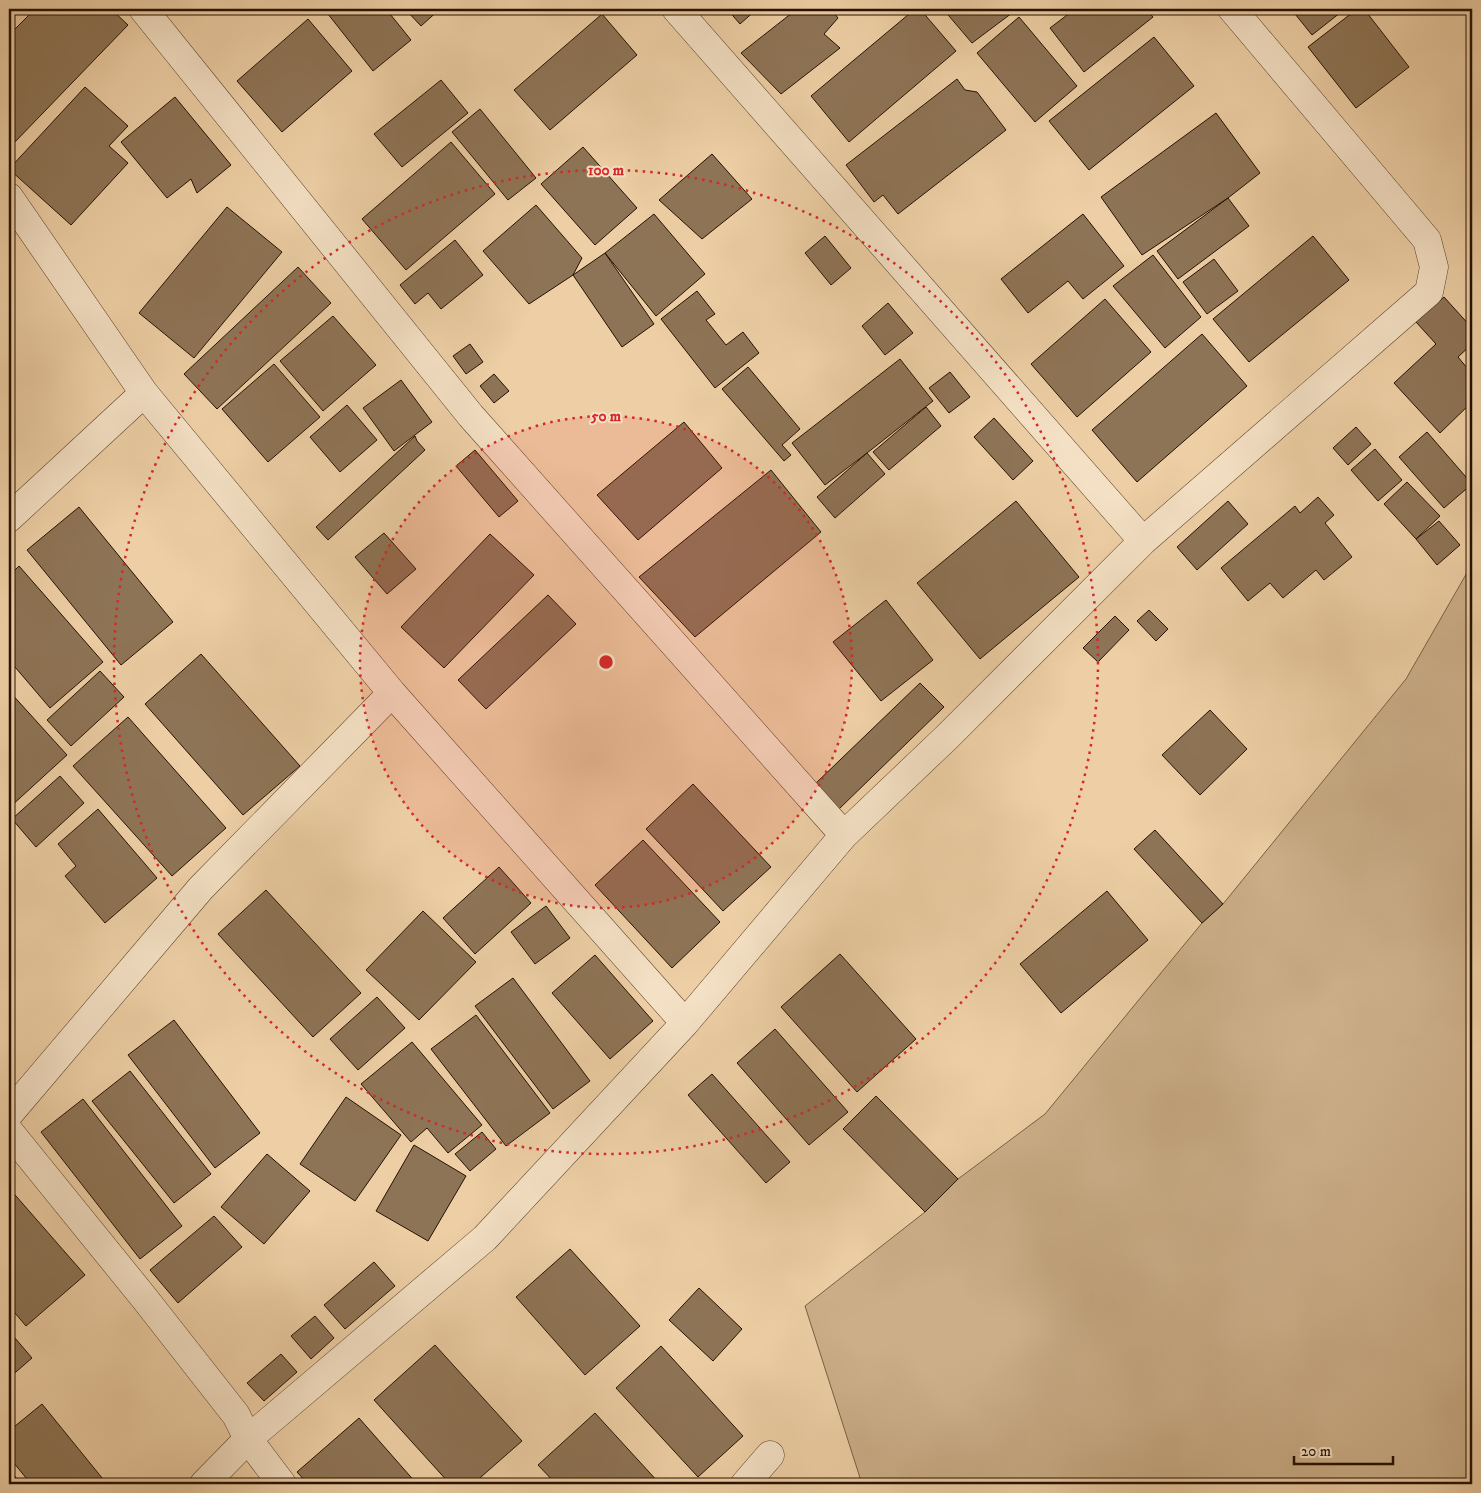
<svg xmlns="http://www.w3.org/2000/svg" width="1481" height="1493" font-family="'IM FELL DW Pica',serif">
  <rect width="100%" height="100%" fill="#eecfa5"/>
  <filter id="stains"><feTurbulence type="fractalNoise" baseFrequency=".004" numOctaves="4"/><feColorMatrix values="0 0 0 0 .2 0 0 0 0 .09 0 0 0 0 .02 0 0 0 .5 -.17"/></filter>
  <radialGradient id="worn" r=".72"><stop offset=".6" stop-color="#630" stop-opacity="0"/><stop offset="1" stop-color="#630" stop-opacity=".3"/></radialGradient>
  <path fill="#ccaf89" stroke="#796044" d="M1472,564V1484H862L805,1306L925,1212L958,1179L1045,1114L1202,923L1223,904L1406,679Z"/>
  <path fill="#8e7456" stroke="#261100" d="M35,9H111L128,25L12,145L9,142V35Z
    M324,9H386L411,40L373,71Z
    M405,9H440L421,26Z
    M727,9H757L740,24Z
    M797,9H831L838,18L824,34L840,48L781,94L741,53Z
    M915,9H920L956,51L849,142L811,96Z
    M943,9H1008L1012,13L972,43Z
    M1075,9H1146L1153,17L1084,72L1050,28Z
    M1291,9H1345L1312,35Z
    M1357,9H1364L1409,67L1356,108L1308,47Z
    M602,14L637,55L550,130L514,90Z
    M1019,17L1077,86L1035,122L977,53Z
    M308,19L352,71L282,132L237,81Z
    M1154,37L1194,86L1089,170L1049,121Z
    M957,79L965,90L977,92L1006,130L898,214L883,195L874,202L846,165Z
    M441,80L468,113L402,167L374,134Z
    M85,87L128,126L109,146L128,163L71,225L9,169Z
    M175,97L231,165L197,193L191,179L167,198L121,142Z
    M480,109L536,178L508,200L452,132Z
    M1216,113L1260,173L1228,198L1142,255L1101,197Z
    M451,142L495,194L406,270L362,219Z
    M583,147L637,208L595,245L541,184Z
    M712,154L752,199L702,239L659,200Z
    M1228,198L1249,226L1178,279L1157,251Z
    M536,205L582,258L573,275L529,304L483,251Z
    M227,207L282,252L194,358L139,313Z
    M654,214L705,274L656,316L605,253Z
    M1083,214L1124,266L1083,299L1068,281L1028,313L1001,279Z
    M825,236L851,268L831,285L805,253Z
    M1313,236L1349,280L1249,362L1213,319Z
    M455,240L483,275L441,309L428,293L415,304L400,285Z
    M605,253L654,324L622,347L573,275Z
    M1153,255L1201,317L1165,348L1113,286Z
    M1214,259L1238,291L1207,314L1183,282Z
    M298,267L331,303L217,409L184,374Z
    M697,291L715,314L706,320L726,345L743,332L759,353L715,388L661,319Z
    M1444,297L1472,328V344L1458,357L1472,374V402L1440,433L1394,383L1436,344L1416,322Z
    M1105,299L1151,352L1077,417L1031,364Z
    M888,303L913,333L885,355L862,326Z
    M333,316L376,365L323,411L280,361Z
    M1202,334L1247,386L1137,482L1092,430Z
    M470,344L483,362L466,374L453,356Z
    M900,359L933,401L867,453L825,485L792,443Z
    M274,364L320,417L268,462L222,409Z
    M748,367L800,429L782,445L791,455L784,461L722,389Z
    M950,372L970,397L949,413L929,388Z
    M494,374L509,391L494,403L480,386Z
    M401,380L432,422L394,451L363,408Z
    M347,405L377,440L340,472L310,437Z
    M926,407L941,426L889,470L873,452Z
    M994,418L1033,461L1013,480L974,437Z
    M684,422L722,468L638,540L597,495Z
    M1356,427L1371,444L1348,465L1333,448Z
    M1427,432L1472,484L1444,508L1399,457Z
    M415,436L417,441L425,450L328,540L316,527Z
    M1375,449L1402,480L1378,501L1351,470Z
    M475,450L518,501L499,517L456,466Z
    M867,453L885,474L835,518L817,497Z
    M771,470L821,532L695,637L639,577Z
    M1407,482L1440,516L1416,539L1384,504Z
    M1318,497L1334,515L1325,523L1352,557L1324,580L1316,570L1283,598L1270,583L1248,601L1221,568L1295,506L1300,513Z
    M1016,501L1079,577L980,659L917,583Z
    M1228,501L1248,524L1197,570L1177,547Z
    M79,507L173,622L121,665L27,550Z
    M1439,521L1460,545L1437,565L1416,539Z
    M384,533L416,569L387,594L355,557Z
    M490,534L534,575L444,668L401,627Z
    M19,566L103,662L50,708L9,660V576Z
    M548,595L576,624L486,709L458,680Z
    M886,600L933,660L881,701L833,642Z
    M1149,610L1168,629L1156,641L1137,621Z
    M1115,616L1129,630L1098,662L1083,648Z
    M201,654L300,766L243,815L145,704Z
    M100,671L124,697L71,746L47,720Z
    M920,683L944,707L839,809L815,784Z
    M9,691L67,755L9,808Z
    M1210,710L1247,749L1200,795L1162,755Z
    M128,717L226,828L172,876L73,766Z
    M60,776L84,803L36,847L12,819Z
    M693,784L771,867L723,911L646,829Z
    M98,809L157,878L105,923L65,876L76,866L58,844Z
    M1155,830L1223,904L1202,923L1134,849Z
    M643,840L720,922L672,968L595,885Z
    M499,867L531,903L475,954L443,918Z
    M266,890L361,993L313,1037L218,934Z
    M1107,891L1148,940L1061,1013L1020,964Z
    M546,906L570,938L535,964L511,932Z
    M423,911L476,962L419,1020L366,970Z
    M840,954L916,1039L857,1092L781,1007Z
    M595,955L653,1021L610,1059L552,993Z
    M513,978L590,1081L553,1109L475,1006Z
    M377,997L405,1028L358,1070L330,1039Z
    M476,1015L550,1113L506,1146L431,1049Z
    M174,1020L260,1133L215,1168L128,1055Z
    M775,1029L848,1112L809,1145L737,1063Z
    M412,1042L482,1125L448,1153L427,1128L411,1142L361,1084Z
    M130,1071L211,1174L174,1203L92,1101Z
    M712,1074L790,1162L766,1183L688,1095Z
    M876,1096L958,1179L925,1212L843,1129Z
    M346,1097L401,1135L355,1201L300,1164Z
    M83,1099L182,1226L140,1259L41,1132Z
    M482,1132L496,1149L470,1171L455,1154Z
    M414,1145L466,1176L428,1241L376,1211Z
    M267,1154L310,1191L264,1244L221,1207Z
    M9,1188L85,1275L26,1326L9,1306Z
    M214,1216L242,1247L178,1303L150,1270Z
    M570,1249L640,1326L585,1375L516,1297Z
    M374,1262L395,1286L345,1329L324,1305Z
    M699,1288L742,1329L713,1361L669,1320Z
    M315,1316L334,1338L311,1359L291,1336Z
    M9,1331L32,1358L9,1378Z
    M435,1345L522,1441L473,1484H450L374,1400Z
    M661,1346L743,1436L698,1477L616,1388Z
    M281,1354L297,1372L264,1401L247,1383Z
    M42,1404L107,1484H31L9,1457V1431Z
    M595,1413L660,1484H556L538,1465Z
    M359,1418L417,1484H308L297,1472Z
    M9,1469L21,1484H9Z"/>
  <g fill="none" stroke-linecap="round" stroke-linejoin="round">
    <defs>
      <path id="street" d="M143,9L471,416L844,835
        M676,9L1143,541
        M9,197L144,393L392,693L685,1023
        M9,518L144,393
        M9,1114L201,888L392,693
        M9,1131L145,1299L236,1415L248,1439L282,1484
        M204,1484L248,1439L485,1238L685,1023L844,835L947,737L1143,541L1429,292L1434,267L1427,240L1232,9
        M745,1484L770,1455"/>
    </defs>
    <use href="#street" stroke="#584029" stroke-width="29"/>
    <use href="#street" stroke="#f4e0c4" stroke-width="28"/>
  </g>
  <circle cx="606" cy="662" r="246" fill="#d62828" fill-opacity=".12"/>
  <g fill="none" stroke="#d62828" stroke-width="2.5" stroke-dasharray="2.5 5">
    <circle cx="606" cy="662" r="246"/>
    <circle cx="606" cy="662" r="492"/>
  </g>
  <circle cx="606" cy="662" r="8" fill="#d62828" stroke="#f4e0c4" stroke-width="2.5"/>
  <g font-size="15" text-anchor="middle" font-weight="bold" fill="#d62828" stroke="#f4e0c4" stroke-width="4" stroke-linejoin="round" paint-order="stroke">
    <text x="606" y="175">100 m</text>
    <text x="606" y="421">50 m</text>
  </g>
  <rect width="1481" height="1493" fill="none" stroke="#eecfa5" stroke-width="30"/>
  <rect x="10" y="10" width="1461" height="1473" fill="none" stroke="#261100" stroke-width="2.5"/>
  <rect x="15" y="15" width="1451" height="1463" fill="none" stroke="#261100"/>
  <path d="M1294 1456v8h99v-8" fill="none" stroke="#261100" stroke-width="2.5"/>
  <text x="1301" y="1456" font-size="15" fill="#261100" stroke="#f4e0c4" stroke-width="4" paint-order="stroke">20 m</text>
  <rect width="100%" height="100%" filter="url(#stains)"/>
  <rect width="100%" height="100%" fill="url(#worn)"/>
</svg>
